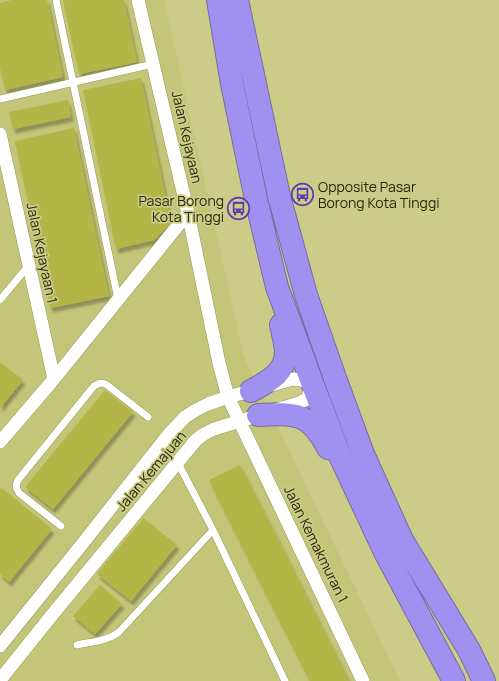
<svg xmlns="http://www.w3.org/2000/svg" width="499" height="681" font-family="Manrope,sans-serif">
  <defs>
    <filter id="shadow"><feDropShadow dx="2.5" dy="4.5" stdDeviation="1" flood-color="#0004"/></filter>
  </defs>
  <rect width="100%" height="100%" fill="#cacc87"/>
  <path fill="#c3c578" d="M0,0H164L244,357L400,681H0Z"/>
  <path fill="#b4b546" filter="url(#shadow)" d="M12,0H47L63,77L5,90L0,68V3Z
    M63,0H124L137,62L79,74Z
    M141,78L171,223L154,240L116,249L83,90Z
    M68,100L71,117L13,129L9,112Z
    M74,128L109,296L50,308L15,141Z
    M0,362L23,380L0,408Z
    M105,390L133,412L53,509L25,487Z
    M240,465L282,547L349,681H310L271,604L209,480Z
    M2,488L52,529L9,582L0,574V490Z
    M143,518L177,545L131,601L97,574Z
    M100,585L122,604L95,634L73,616Z"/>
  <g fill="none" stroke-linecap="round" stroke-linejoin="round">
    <defs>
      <path id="lane" d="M56,0L118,299
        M0,99L153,64
        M0,300L29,265
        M158,449L178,463L213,530L285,681
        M61,526L19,493C16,489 15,485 18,480L94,386C99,383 102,382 107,385L148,417
        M77,645C90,642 108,641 119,632L213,530"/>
      <path id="street" d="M138,0L188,213L219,363L228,397L363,681
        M0,134L54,379
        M0,442L54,379L188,213
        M0,646L83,543L169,434L185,417L196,410L208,404L228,397L293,379L302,380L313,385L307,399L299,403L214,429L204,434L196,440L52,615L0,680"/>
      <path id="highway" d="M218,0L232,84L256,199L277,287L313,385L340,456L385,552L454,681
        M237,0L279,196L306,295L335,378L363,454L402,540L469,650L484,681
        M251,391C267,382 285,374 286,353C286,345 283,334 281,325
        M258,415C295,413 310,412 328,448"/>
    </defs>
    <use href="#lane" stroke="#999a57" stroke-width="8"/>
    <use href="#street" stroke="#999a57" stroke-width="14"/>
    <use href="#highway" stroke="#766ca1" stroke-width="24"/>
    <use href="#lane" stroke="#fff" stroke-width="7"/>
    <use href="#street" stroke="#fff" stroke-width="13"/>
    <use href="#highway" stroke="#a091f1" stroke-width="22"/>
  </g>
  <defs>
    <symbol id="bus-ring" viewBox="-11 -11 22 22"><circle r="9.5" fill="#cacc87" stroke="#5c3cb4" stroke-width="1.5"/><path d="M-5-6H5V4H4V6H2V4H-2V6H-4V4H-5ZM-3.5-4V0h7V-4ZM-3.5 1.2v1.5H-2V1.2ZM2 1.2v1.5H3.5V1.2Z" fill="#5c3cb4"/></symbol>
  </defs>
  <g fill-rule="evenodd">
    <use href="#bus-ring" x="290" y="182" width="25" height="25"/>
    <use href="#bus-ring" x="226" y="196" width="25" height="25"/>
  </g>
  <g text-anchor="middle" stroke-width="3.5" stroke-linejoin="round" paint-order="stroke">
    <g font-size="14" fill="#27280c" stroke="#cacc87">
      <text transform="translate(187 137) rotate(77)" y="5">Jalan Kejayaan</text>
      <text transform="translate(42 253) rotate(78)" y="5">Jalan Kejayaan 1</text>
      <text transform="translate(151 471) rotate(-50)" y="5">Jalan Kemajuan</text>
      <text transform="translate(316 544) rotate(64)" y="5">Jalan Kemakmuran 1</text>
    </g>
    <g font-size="14" fill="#27280c" stroke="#cacc87" text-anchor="start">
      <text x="318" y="192">Opposite Pasar<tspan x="318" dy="16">Borong Kota Tinggi</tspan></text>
      <text x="224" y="206" text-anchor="end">Pasar Borong<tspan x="224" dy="16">Kota Tinggi</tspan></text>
    </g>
  </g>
</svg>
